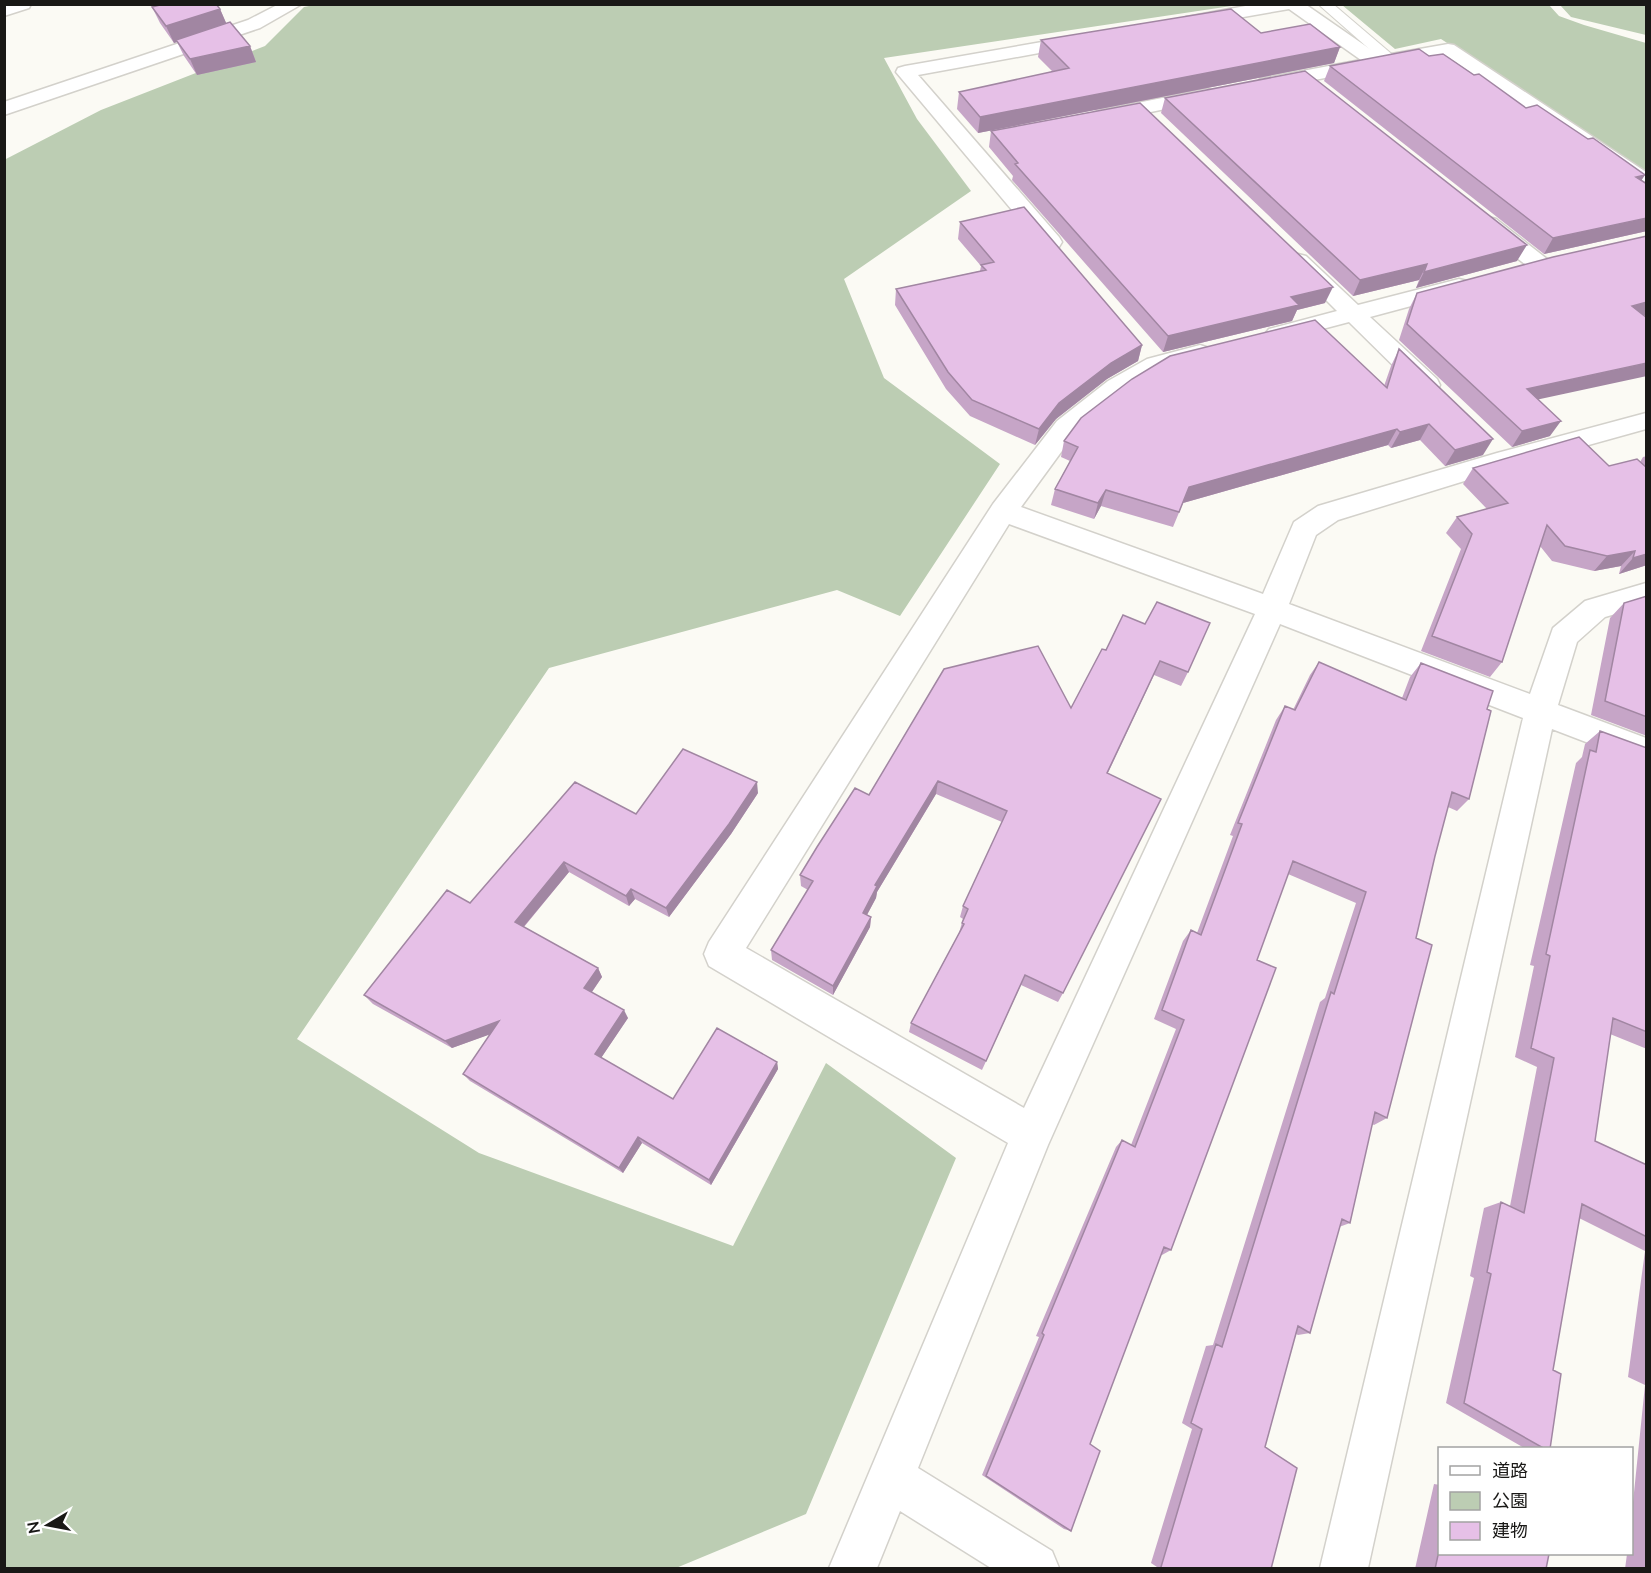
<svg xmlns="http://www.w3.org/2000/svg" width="1651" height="1573" font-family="Mulish,'Noto Sans JP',sans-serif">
  <rect width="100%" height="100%" fill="#fbfaf4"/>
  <path fill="#bccdb3" d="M314,5H1238L884,58L917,119L971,191L844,279L884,378L1000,464L900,616L837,590L549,668L297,1039L479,1153L733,1246L826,1063L956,1158L806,1514L676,1568H5L4,160L101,110L265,46L304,7Z
    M1342,5H1549L1559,16L1584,25L1646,43V172L1441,39L1395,49Z
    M1560,5H1646V35L1571,17Z"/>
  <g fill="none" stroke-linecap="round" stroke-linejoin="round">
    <defs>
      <path id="lane" d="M1318,4H1333L1394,56L1396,59L1394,62H1384Z"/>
      <path id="street" d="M279,4H302L260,28L4,115V102L248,20Z
        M1256,4H1305L1380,56L1448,44L1454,45L1646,172V187L1639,185L1445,55L1267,89L1260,87L1258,83L1260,79L1361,60L1289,9L1192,26L1186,25L1183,21L1186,17L1192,16Z
        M1082,35L1088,36L1091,40L1088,44L918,75L1059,237L1062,242L1059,247L1051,249L1043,247L896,72L898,68L905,66Z
        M1207,89L1214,91L1217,95L1214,99L1102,122L1095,120L1092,116L1095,112L1102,110Z
        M1488,217L1496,219L1547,259L1550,264L1547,269L1539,271L1531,269L1480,229L1477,224L1480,219Z
        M1298,254L1306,256L1358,305L1459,279L1467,281L1471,286L1467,291L1370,317L1437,379L1440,385L1437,391L1428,393L1419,391L1349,322L1277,341L1269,339L1265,334L1269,329L1337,311L1287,261L1290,256Z
        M1200,345L1209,348L1212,353L1209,358L1164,370L1126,393L1075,433L1021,507L1263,594L1294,522L1318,506L1497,453L1646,413V429L1513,466L1338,520L1316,535L1289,604L1530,694L1553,628L1585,601L1646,583V605L1605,617L1577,642L1558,705L1646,738V765L1552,729L1368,1568H1320L1523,718L1280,624L1048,1145L918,1468L1052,1551L1059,1568H991L900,1511L877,1568H829L1008,1143L709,966L704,954L709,942L993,504L1057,421L1108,381L1147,359ZM1009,524L1255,614L1024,1108L746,948Z"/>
      <path id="secondary" d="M31,4L29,8L4,16V5Z"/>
    </defs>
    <use href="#lane" stroke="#d3d1cb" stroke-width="2"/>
    <use href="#street" stroke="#d3d1cb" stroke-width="3"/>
    <use href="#secondary" stroke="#d3d1cb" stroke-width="3"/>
    <use href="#lane" fill="#fff" fill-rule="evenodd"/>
    <use href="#street" fill="#fff" fill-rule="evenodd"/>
    <use href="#secondary" fill="#fff" fill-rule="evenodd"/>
  </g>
  <path fill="#c6a5c7" d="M152,7L220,9L226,23L250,46L256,62L197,75L184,56L177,42L174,43L160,23Z
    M1261,33L1340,47L1334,63L978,133L957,109L959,92L1053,72L1038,57L1041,40Z
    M1429,56L1474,75L1647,184V231L1544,254L1324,81L1330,66Z
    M1165,98L1517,261L1416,288L1419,280L1353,296L1161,113Z
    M991,131L1325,303L1297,310L1292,321L1163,352L1012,180L1013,176L989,147Z
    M960,222L1142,345L1138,361L1107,379L1056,419L1035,445L970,416L946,389L895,305L896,289L980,271L981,266L958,239Z
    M1417,293L1644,316L1538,400L1550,436L1512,447L1399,340L1409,309Z
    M1399,349L1483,455L1445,466L1420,440L1391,448L1388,445L1183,503L1173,527L1101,506L1094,519L1051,505L1055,489L1070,461L1061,457L1064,441L1384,386L1391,366Z
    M1647,456V565L1619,574L1621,566L1594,571L1552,561L1540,546L1502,662L1490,677L1421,651L1461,549L1446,533L1457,517L1487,509L1463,484L1473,468L1609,466L1640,462L1643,457Z
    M1647,596V736L1591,715L1610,618L1624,603Z
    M1123,615L1188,672L1181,686L1154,675L1108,773L1063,993L1058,1002L1021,985L982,1070L909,1032L911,1023L959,933L963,919L960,917L963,906L1002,822L936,794L877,892L876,898L867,915L871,917L870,927L833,995L772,960L771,950L808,890L801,886L800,875L869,795L1071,708L1106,650Z
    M1319,662L1402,698L1410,677L1421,663L1487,709L1469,799L1457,811L1448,807L1435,856L1416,938L1387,1118L1374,1125L1372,1124L1350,1223L1339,1227L1310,1333L1298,1335L1296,1334L1265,1447L1271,1569H1160L1151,1563L1192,1429L1182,1423L1206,1346L1213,1345L1320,1002L1325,998L1356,903L1288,874L1257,960L1171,1250L1162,1255L1161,1254L1090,1444L1071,1531L1064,1529L982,1475L1039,1337L1036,1336L1116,1147L1122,1140L1131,1145L1176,1029L1154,1019L1183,941L1191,930L1197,933L1233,836L1230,835L1276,720L1285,706L1293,710L1310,675Z
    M1600,731L1647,748V1049L1610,1034L1595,1141L1647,1165V1569H1625L1627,1554H1632V1512L1645,1385L1628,1377L1645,1251L1579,1218L1553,1370L1550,1449H1526L1446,1403L1474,1278L1470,1276L1484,1208L1501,1202L1510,1206L1537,1067L1515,1057L1534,966L1530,965L1576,763L1582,757L1585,744Z
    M758,793L731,834L669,917L635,899L629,906L569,872L524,927L598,968L602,977L592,992L628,1018L601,1058L673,1099L777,1062L778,1069L711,1185L642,1143L623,1173L470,1081L463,1074L490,1034L452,1048L373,1004L364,995L470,903L636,814Z
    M1434,1484L1440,1485V1554L1546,1569H1415Z"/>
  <path fill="#a186a2" d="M220,9L227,25L174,43L166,26Z
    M250,46L256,62L197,75L190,59Z
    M1340,47L1334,63L978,133L980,117Z
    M1645,175L1635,190L1636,177Z
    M1647,218V231L1544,254L1553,238Z
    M1527,245L1517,261L1416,288L1424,272Z
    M1427,264L1419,280L1353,296L1360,280Z
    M1333,287L1325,303L1297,310L1292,321L1163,352L1168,336L1291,297Z
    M1647,302V315L1621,321L1632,306Z
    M1142,345L1138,361L1107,379L1056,419L1035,445L1039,429L1059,403L1111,363Z
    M1647,363V376L1517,404L1527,389Z
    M1561,421L1550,436L1512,447L1522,431Z
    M1429,424L1420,440L1391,448L1400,432Z
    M1397,429L1388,445L1183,503L1189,487Z
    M1493,439L1483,455L1445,466L1455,450Z
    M1106,490L1101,506L1094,519L1098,503Z
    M1635,551L1621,566L1594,571L1607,556Z
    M1647,554V565L1619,574L1633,558Z
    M938,781L936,794L877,892L876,898L862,924L863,913L875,885Z
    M757,782L758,793L731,834L669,917L666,908Z
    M564,862L569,872L520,931L515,922Z
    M631,889L635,899L629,906L626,896Z
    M871,917L870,927L833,995V986Z
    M598,968L602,977L589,996L584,988Z
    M624,1010L628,1018L599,1061L595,1054Z
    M499,1021L505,1029L452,1048L445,1041Z
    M777,1062L778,1069L711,1185L709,1180Z
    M638,1137L642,1143L623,1173L619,1168Z"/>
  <path fill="#e6c0e7" stroke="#a186a2" stroke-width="1.5" d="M164,4H216L220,9L166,26L152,7Z
    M1231,9L1261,33L1310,24L1340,47L980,117L959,92L1069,68L1041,40Z
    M230,22L250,46L190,59L176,40Z
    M1419,49L1429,56L1443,54L1474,75L1479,74L1526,108L1537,105L1588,139L1593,138L1645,175L1636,177L1647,184V218L1553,238L1330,66Z
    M1305,71L1527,245L1424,272L1427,264L1360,280L1165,98Z
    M1140,103L1333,287L1291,297L1299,305L1168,336L1015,164L1018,163L991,131Z
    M1024,207L1142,345L1111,363L1059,403L1039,429L972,400L948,372L896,289L986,270L981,265L994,262L960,222Z
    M1647,236V302L1632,306L1647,318V363L1527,389L1561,421L1522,431L1407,324L1417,293L1553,257Z
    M1315,320L1387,388L1399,349L1493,439L1455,450L1429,424L1400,432L1397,429L1189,487L1179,512L1106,490L1098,503L1055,489L1078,447L1064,441L1081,418L1132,379L1170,356Z
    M1579,437L1609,466L1637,459L1647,468V554L1633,558L1635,551L1607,556L1565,546L1547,525L1502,662L1432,636L1472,534L1457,517L1508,503L1473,468Z
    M1647,596V717L1605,701L1624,603Z
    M1157,602L1210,623L1188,672L1160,661L1107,773L1161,799L1063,993L1025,975L986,1061L911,1023L964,924L962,923L968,909L963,906L1007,811L938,781L875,885L877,886L863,913L871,917L833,986L771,950L813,881L800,875L817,847L855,788L869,795L944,669L1038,646L1071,708L1102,649L1106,650L1123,615L1145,624Z
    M1319,662L1406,700L1421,663L1493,691L1487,709L1491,711L1469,799L1452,792L1435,856L1416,938L1432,945L1387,1118L1375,1112L1350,1223L1342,1219L1310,1333L1298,1326L1265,1447L1297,1468L1271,1569H1163L1161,1567L1202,1429L1191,1423L1216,1344L1222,1347L1331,992L1334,994L1366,892L1293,861L1257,960L1276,968L1171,1250L1164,1247L1090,1444L1100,1451L1071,1531L986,1476L1044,1335L1042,1333L1122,1140L1135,1147L1184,1020L1162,1010L1191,930L1201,935L1242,824L1238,823L1285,706L1295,710Z
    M1600,731L1647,748V1032L1613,1018L1595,1141L1647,1165V1237L1582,1204L1553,1370L1561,1374L1550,1449H1545L1464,1403L1491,1274L1487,1272L1501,1202L1524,1213L1554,1058L1531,1048L1550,956L1546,954L1590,750L1596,752Z
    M683,749L757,782L729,824L666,908L631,889L626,896L564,862L515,922L598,968L584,988L624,1010L595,1054L673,1099L717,1028L777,1062L709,1180L638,1137L619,1168L463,1074L499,1021L445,1041L364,995L447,890L470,903L575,782L636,814Z
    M1440,1546V1554H1549L1546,1569H1435Z"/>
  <rect width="1651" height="1573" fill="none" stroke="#191816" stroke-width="12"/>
  <rect x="1438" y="1447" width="195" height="108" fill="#ffffff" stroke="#a3a3a2" stroke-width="1.5"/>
  <rect x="1450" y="1466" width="30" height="9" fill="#ffffff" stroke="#a3a3a2" stroke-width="1.5"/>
  <text x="1492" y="1477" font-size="18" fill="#191816">道路</text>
  <rect x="1450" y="1492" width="30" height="18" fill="#bccdb3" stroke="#a3a3a2" stroke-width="1.5"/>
  <text x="1492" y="1507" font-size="18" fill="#191816">公園</text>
  <rect x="1450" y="1522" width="30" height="18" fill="#e6c0e7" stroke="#a3a3a2" stroke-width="1.5"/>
  <text x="1492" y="1537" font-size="18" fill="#191816">建物</text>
  <g transform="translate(48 1525) rotate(260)" stroke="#ffffff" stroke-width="4.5" paint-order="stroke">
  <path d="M0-4.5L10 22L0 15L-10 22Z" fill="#191816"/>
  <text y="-9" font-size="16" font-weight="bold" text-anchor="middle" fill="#191816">N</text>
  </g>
</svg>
